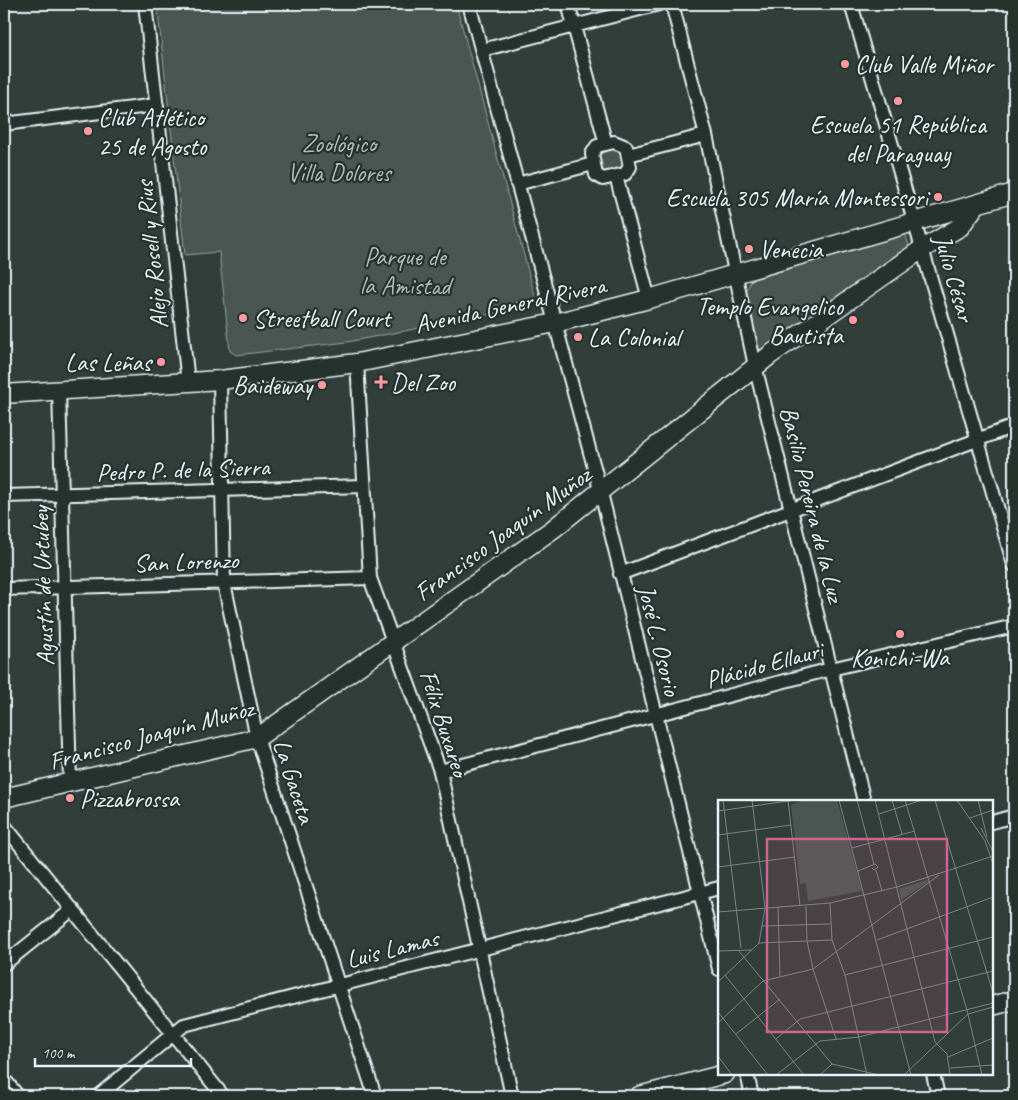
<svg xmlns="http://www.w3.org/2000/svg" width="1018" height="1100" font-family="Caveat,sans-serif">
  <rect width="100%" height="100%" fill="#323e39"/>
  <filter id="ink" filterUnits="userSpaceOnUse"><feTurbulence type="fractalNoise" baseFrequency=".02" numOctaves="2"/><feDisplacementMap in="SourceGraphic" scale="10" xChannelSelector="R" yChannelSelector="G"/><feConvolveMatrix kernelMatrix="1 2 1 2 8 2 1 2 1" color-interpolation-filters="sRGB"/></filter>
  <g filter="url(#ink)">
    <path fill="#495651" stroke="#98a4a4" d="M157,4H456L536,300L510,304L507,311L347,342L236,355L230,351L219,252L185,255Z
      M616,147L620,149L625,165L622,169L602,173L596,153Z
      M902,235L906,236L910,249L762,351L756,347L746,292L751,280Z"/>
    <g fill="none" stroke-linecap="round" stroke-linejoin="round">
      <defs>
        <path id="street" d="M145,4L188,382
          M469,4L601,493L719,969
          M568,4L606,144
          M672,4L706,135L755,366L864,801
          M851,4L1014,565
          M482,50L659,4
          M4,124L157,105
          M614,142L626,147L630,167L625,174L603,179L596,175L592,154L597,146Z
          M628,155L706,135
          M616,176L649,299
          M517,184L593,164
          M357,363L370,578L440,771L512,1096
          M220,380L224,583L257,738L375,1096
          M59,390L70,781
          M4,496L364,486
          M620,574L1014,426
          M4,589L370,578
          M440,771L831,669L1014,626
          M992,822L1014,816
          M4,825L223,1096
          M4,964L73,909
          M747,1074L752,1096
          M933,1074L938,1096
          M4,1079L18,1096
          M98,1096L184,1025L719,888"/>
        <path id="secondary" d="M4,394L220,380L357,363L555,323L649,299L1014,193
          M4,798L257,738L553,529L770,355L922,249L960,227L976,205
          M992,1006L1014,1000
          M639,1096L725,1074"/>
      </defs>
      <use href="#street" stroke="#e8f1f8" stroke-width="16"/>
      <use href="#secondary" stroke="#e8f1f8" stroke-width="21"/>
      <use href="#street" stroke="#26332d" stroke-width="12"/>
      <use href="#secondary" stroke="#26332d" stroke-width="18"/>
    </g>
  </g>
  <g fill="#ff9aa2" stroke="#26332d" stroke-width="2">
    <circle cx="845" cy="64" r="5"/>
    <circle cx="898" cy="101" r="5"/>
    <circle cx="88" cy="131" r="5"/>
    <circle cx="938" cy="197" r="5"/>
    <circle cx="749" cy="249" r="5"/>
    <circle cx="243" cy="318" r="5"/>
    <circle cx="853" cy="320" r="5"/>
    <circle cx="578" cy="337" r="5"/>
    <circle cx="161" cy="362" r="5"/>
    <path d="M378.5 374.5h5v5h5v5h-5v5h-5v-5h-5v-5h5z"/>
    <circle cx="322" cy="385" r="5"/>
    <circle cx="900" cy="634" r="5"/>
    <circle cx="70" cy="798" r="5"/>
  </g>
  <g text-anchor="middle" stroke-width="4.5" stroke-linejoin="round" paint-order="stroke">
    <g font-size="25" fill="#e8f1f8" stroke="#26332d" text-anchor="start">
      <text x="855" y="73">Club Valle Miñor</text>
      <text x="98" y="126">Club Atlético<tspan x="98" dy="29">25 de Agosto</tspan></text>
      <text x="898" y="133" text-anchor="middle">Escuela 51 República<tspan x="898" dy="29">del Paraguay</tspan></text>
      <text x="928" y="206" text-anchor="end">Escuela 305 María Montessori</text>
      <text x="759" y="258">Venecia</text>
      <text x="843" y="315" text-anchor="end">Templo Evangelico<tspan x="843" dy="29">Bautista</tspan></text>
      <text x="253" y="327">Streetball Court</text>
      <text x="588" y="346">La Colonial</text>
      <text x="151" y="371" text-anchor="end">Las Leñas</text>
      <text x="391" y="391">Del Zoo</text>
      <text x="312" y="394" text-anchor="end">Baideway</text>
      <text x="900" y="666" text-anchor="middle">Konichi-Wa</text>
      <text x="80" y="807">Pizzabrossa</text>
    </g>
    <g font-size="25" fill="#b0bbbe" stroke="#26332d">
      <text x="339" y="152">Zoológico<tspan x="339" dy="29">Villa Dolores</tspan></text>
      <text x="405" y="265">Parque de<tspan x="405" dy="29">la Amistad</tspan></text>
    </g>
    <g font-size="25" fill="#e8f1f8" stroke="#26332d">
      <text transform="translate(151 255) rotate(-96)" y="9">Alejo Rosell y Rius</text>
      <text transform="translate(955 278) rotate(74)" y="9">Julio César</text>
      <text transform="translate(510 304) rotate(-12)" y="9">Avenida General Rivera</text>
      <text transform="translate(183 469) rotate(-2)" y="9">Pedro P. de la Sierra</text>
      <text transform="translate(813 504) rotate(76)" y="9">Basilio Pereira de la Luz</text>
      <text transform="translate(502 533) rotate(-36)" y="9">Francisco Joaquín Muñoz</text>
      <text transform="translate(186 561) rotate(-2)" y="9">San Lorenzo</text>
      <text transform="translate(42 586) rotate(-92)" y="9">Agustín de Urtubey</text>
      <text transform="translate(660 640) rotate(76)" y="9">José L. Osorio</text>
      <text transform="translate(764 664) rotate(-15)" y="9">Plácido Ellauri</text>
      <text transform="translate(445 723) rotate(72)" y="9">Félix Buxareo</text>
      <text transform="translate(151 734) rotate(-15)" y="9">Francisco Joaquín Muñoz</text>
      <text transform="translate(295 781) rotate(72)" y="9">La Gaceta</text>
      <text transform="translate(392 948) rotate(-14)" y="9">Luis Lamas</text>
    </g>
  </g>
  <g transform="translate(718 800)">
    <rect width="275" height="275" fill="#323e39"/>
    <path d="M86,0H119L144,91L90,101L88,83L82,84L73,5ZM209,80L210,82L183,100L181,89Z" fill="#495651"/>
    <path fill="none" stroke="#7b8685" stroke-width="1" d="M5,0L23,148M34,0L47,108L41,143M70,0L82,106M121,0L193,275M139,0L156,64M157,0L217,242L229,254L232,275M174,0L184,34M187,0L249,210L264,275M217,0L275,193M239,0L267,41L275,64M260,0L269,37M0,11L77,0M161,14L204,0M252,18L275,10M263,28L275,52M0,35L73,25M134,48L197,31M0,67L77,57M158,70L164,91M140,71L157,64L160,67L156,70L154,68M112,103L114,140L127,175L149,275M88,106L89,141L95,169L118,239M60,107L62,176M0,112L112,103L179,87L275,56M44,126L113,124M159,140L275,97M41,143L114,140M20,150L114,264M0,151L34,150M7,175L86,275M127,175L275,137M0,182L41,143M0,212L50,275M0,223L45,181L95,169L221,75M18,234L62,199M58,239L82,219L275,171M0,256L14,275M230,257L275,238M114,264L161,275M232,268L275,265M58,275L102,241L141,237L275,203M102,275L114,264M186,275L250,214L275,207"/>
    <path fill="#cf6492" fill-opacity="0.15" stroke="#cf6492" stroke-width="2.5" d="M49,39H229V232H49Z"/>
    <rect width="275" height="275" fill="none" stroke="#e8f1f8" stroke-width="2.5"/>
  </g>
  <rect width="1018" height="1100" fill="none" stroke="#26332d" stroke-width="20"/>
  <rect x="10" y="10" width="998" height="1080" fill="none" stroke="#e8f1f8" stroke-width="2" filter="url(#ink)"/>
  <path d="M35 1058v8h156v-8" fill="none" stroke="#e8f1f8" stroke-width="2.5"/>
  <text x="42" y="1058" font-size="15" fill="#e8f1f8" stroke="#26332d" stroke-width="4" paint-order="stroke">100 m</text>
</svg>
